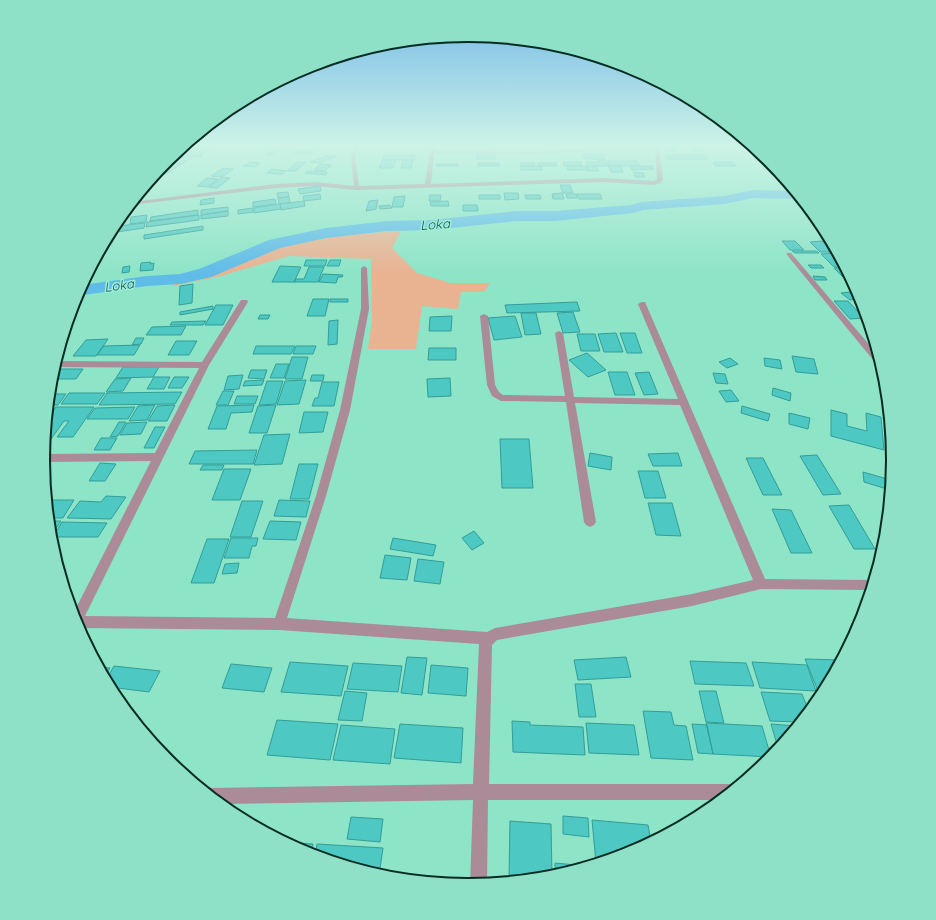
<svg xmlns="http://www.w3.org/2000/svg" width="936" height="920" font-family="Quicksand,sans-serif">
  <rect width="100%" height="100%" fill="#8de4c7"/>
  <path fill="#e9b291" d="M401,231L392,248L417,273L451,283H490L484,292H461L458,309L422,306L416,349H368L372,320L371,259L289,256L221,276L173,286L175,277L194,273L263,248L331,236Z"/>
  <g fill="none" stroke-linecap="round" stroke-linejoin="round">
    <path fill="#5fbbe7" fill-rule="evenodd" d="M753,190L794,191L801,199L753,198L724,204L643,210L633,213L555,221H516L432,230L387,231L326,238L280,248L211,277L180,284L147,286L76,296L82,285L147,276L180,274L199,269L269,240L326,228L387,221L432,220L516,211H555L631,205L641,202L724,196Z"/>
  </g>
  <path fill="#4dc8c2" stroke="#339d98" d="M301,145H323L320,148L300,146Z
    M661,145H672L676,151H665Z
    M690,147H700L703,151H693Z
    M189,148H197L185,155H178Z
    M197,148L210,151L199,155H203L201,157L186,156Z
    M274,148H282L273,155H265Z
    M296,150L315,151L312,154L293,153Z
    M477,154H495V159H477Z
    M582,154H603L606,160L584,158Z
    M174,155H184L173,163L165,162Z
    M384,155H415L414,160H383Z
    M665,155H705L708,159H668Z
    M185,156H193L182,164L173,163Z
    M326,156H336L320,163L310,162Z
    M382,160H396L393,168H379Z
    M403,160H413L411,168H401Z
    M598,160H606L609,166H587L586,162H599Z
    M608,161H637L640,166H610Z
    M251,162L260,163L255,167L243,166Z
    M297,162H306L296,171H287Z
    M563,162H581L582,166H564Z
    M713,162H733L736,166H715Z
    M165,163H172L158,171Z
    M173,163L181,164L168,173L159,172Z
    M478,163H499L500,166H478Z
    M520,163H534L535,166H521Z
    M538,163H556L557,166H538Z
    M320,164L332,165L325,171L314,170Z
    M436,164H458L457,166H436Z
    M521,166H542V170H521Z
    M567,166H586L587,170H568Z
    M587,166H597L599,171H588Z
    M608,166H621L623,172H611Z
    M630,166H652L654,169L632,170Z
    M223,168L233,169L222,177L211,176Z
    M271,169L286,171L282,174L267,173Z
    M769,169H777L783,177H776Z
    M307,171L327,172L326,175L305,173Z
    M634,172L643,173L645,177H635Z
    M222,177L230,178L217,188L209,187Z
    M207,178L218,179L208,187L197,186Z
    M560,185H570L573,193H563Z
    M320,186L321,191L300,194L298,189Z
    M288,192L289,197L278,198L277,193Z
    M504,193H518L519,199L505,200Z
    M562,193L564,199H553L552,194Z
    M320,194L321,199L304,201L303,196Z
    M566,194H576L577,198H567Z
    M577,194H600L602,199H579Z
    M430,195H441L440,201H429Z
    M479,195H500V199H479Z
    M525,195H540L541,199H526Z
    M405,196L403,207H392L394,197Z
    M289,197L290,203L279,204L278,198Z
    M214,198V203L200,205L201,200Z
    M275,199L276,204L253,207V202Z
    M378,200L376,209L366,211L369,201Z
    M304,201L305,206L281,210L280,204Z
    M448,201L449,206H431L430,202Z
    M280,204L281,209L254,213V208Z
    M390,205L392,208L380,209L379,206Z
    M463,205H477L478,211H463Z
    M228,207V211L201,215V210Z
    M253,208V212L238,214V210Z
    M198,210V215L150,221L151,217Z
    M228,211V216L201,219V215Z
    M147,215L146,222L130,224L131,217Z
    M199,215V220L146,227L147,222Z
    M145,223L144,228L117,232L118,226Z
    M203,226V230L144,239V235Z
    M110,233H115L112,243L104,244Z
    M782,241H795L804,250H790Z
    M822,241L833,252H820L810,242Z
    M823,241H831L837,253H835Z
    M792,251H816L819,253H795Z
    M833,253L841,261L844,267H834L821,254Z
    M306,260H327L325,266H304Z
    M330,260H341L339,266H327Z
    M151,262L150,264L154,263L153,270L140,271L141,263Z
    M808,265H821L824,268H811Z
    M130,266L129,272L122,273L123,267Z
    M280,266L301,267L294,282H272Z
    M309,267H324L318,282H294L296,279H304Z
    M834,268H845L853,282L849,283Z
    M323,274L343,275L342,277H338L336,283L319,282Z
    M813,276L825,277L827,280H815Z
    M193,284L192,303L179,305L180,286Z
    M850,292L859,299L850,300L841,293Z
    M313,299H329L325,316H307Z
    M330,299H348V302H330Z
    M834,301H848L864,318L850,319Z
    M577,302L580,311L507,313L505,305Z
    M216,305H233L223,325H205Z
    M213,306V309L180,315V312Z
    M573,312L580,332L563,333L557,313Z
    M521,313H536L541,334L525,335Z
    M260,315H270L268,319H258Z
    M452,316L451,331H429L430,317Z
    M515,316L522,337L494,340L488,318Z
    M338,320L337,344L328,345L329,321Z
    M206,321L203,325H170L172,322Z
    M186,326L181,335H146L152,327Z
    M616,333L623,352H604L598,334Z
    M620,333H635L642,353H627Z
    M577,334H595L600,351H581Z
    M136,338H144L141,344L132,345Z
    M108,339L96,356H73L86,340Z
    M176,341H197L189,355H168Z
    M140,345L134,355H97L104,346Z
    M256,346H295L291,354H253Z
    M296,346H316L313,354H293Z
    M429,348H456V360H428Z
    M587,353L606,370L588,377L569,360Z
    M792,356L814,359L818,374L796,372Z
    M292,357H308L302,379H285Z
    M730,358L738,364L727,368L719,362Z
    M764,358L780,360L782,369L765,366Z
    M276,364H289L284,378H270Z
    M123,367H159L153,377L116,378Z
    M53,369H83L76,379H51Z
    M251,370H267L264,379L248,378Z
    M608,372H627L635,395H615Z
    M649,372L658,394L644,395L635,373Z
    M713,373L725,374L728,384L716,383Z
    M243,375L239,389L224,390L228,376Z
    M312,375H324L323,381H310Z
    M154,377H170L164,389H147Z
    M174,377H189L182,388H168Z
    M131,378L123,391L106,392L115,379Z
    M450,378L451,396L428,397L427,379Z
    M264,380L262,385L243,386L245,381Z
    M306,380L299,404L277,405L285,381Z
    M267,381H283L276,404L259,405Z
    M322,382H339L334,406H312L315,398H318Z
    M773,388L791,393L790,401L772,395Z
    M731,390L739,401L726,402L719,391Z
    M223,391H234L228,405H216Z
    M182,392L175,404L99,405L107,393Z
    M69,393H105L97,404H61Z
    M50,394H66L58,405H48Z
    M237,396H258L255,404H234Z
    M155,405L147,420L129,421L138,406Z
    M175,405L167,421H148L157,406Z
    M254,405L252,412L231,413L226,429H208L217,406Z
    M276,405L267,433H249L258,406Z
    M742,406L770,414L768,421L741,413Z
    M56,407H94L73,437H57L69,421H64L44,449L47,418Z
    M135,407L128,419H87L95,408Z
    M831,410L847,414V426L867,431L866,413L881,417L884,450L831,436Z
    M304,412H328L323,432L299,433Z
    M789,413L810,418L808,429L789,424Z
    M119,422H126L118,436L110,437Z
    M147,422L141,434L120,435L127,423Z
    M155,427H165L154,448H144Z
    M290,434L282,464L254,465L264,435Z
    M101,438H117L110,450H94Z
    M500,439H529L533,488H502Z
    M257,450L253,464H189L195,451Z
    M590,453L612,457L611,470L588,466Z
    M678,453L682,466H653L648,454Z
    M817,455L841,494L823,495L800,456Z
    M746,458H763L782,495H763Z
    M100,463L116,464L105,481H89Z
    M299,464H318L309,499H290Z
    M203,465H224L222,470H200Z
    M224,469H251L240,500H212Z
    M638,471H658L666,498H645Z
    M863,472L891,480L890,490L864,482Z
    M106,496L126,497L111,519L67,518L80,501L101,502Z
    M47,500H74L63,518H49Z
    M279,500L310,501L306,517L274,516Z
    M242,501H263L251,537H230Z
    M648,503H672L681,536L656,535Z
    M849,505L875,549H854L829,506Z
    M772,509L791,510L812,553H791Z
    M49,521H61L51,536Z
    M270,521L301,522L296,540L263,539Z
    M62,522L107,523L98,537H53Z
    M474,531L484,543L472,550L462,538Z
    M231,538H258L256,546H252L249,558H224Z
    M393,538L436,545L433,556L390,549Z
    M207,539H229L214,583H191Z
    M385,555L411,558L407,580L380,578Z
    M418,559L444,562L440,584L414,581Z
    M239,563L237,573L222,574L225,564Z
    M407,657L427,658L422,695L401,693Z
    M626,657L631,677L578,680L574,660Z
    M805,659L841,660L824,692L818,691Z
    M690,661L746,663L754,686L695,684Z
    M290,662L348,666L341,696L281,692Z
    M752,662L807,665L816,691L760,688Z
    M353,663L402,666L398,692L347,689Z
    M231,664L272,668L264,692L222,688Z
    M431,665L468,668L466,696L428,693Z
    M114,666L160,671L149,692L110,687L106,680Z
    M99,667L110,668L105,678Z
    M575,684H591L596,717H579Z
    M345,691L367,693L362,721L338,720Z
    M699,691H716L724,723L706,722Z
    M761,692L802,694L809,712L800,722L770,721Z
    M643,711L671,712L674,725L686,726L693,760L651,758Z
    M277,720L338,724L330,760L267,755Z
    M512,721L530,722V725L583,727L585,755L513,752Z
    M586,723L634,725L639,755L589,753Z
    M706,723L762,726L771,757L713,754Z
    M400,724L463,728L461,763L394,758Z
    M692,724L707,725L713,754L698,753Z
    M771,724L797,726L778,748Z
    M341,725L395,729L390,764L333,760Z
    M563,816L588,818L589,837L563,834Z
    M351,817L383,819L380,842L347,839Z
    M592,820L648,825L651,842L630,853L596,863Z
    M510,821L551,824L552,876L523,880L509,878Z
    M286,842L313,844L311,854L305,853Z
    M317,844L383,848L379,875L315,856Z
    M555,863L587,866L555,876Z"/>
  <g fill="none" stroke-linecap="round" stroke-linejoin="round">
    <path fill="#ab8b98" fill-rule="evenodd" d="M355,145H359L355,157L359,186L425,184L431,145H435V151L537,152L659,145L663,179L661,183L654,185L604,182L357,190L315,186L276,188L130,205L132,202L276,184L315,182L354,186L351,157ZM655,147L657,179L654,181L604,178L431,184L434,153L537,154Z
      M787,253H791L878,355L882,366H878L787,255Z
      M364,266L367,268L369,309L350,410L326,496L287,618L487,632L495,628L692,594L753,580L680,405L575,403L596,522L594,525L590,527L586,525L584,522L566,402L501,401L492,396L487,385L480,316L484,314L488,316L495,385L499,392L503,395L565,396L555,333L559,331L563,333L574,397L678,399L638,304L642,302H645L765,579L872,580H874L870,590L761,589L692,606L497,640L492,645L489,784H730L736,786L721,800H488L487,883L470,885L473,800L220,804L205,791L211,788L473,784L479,644L279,630L78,628L73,614L151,461L43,462L44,454L155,453L199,368L55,367L56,361L202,362L241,300H247L248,302L209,365L85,616L275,618L316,496L340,410L361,309V268Z"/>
  </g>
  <linearGradient id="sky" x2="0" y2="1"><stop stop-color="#71b7e8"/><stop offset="0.53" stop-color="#ccf3e6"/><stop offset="1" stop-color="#ccf3e6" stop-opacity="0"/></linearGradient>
  <rect width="936" height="274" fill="url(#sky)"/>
  <g text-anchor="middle" stroke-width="3" stroke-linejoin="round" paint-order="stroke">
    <g font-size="13" font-style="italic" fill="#234b5e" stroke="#9af1d4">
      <text transform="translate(435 224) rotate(-4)" y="5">Loka</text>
      <text transform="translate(119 285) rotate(-8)" y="5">Loka</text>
    </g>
  </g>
  <path d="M0 0H936V920H0ZM50 460a418 418 0 1 1 836 0a418 418 0 1 1-836 0Z" fill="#8ee1c6" fill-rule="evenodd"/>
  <path fill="none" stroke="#052c22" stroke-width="2" d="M50 460a418 418 0 1 1 836 0a418 418 0 1 1-836 0Z"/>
</svg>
